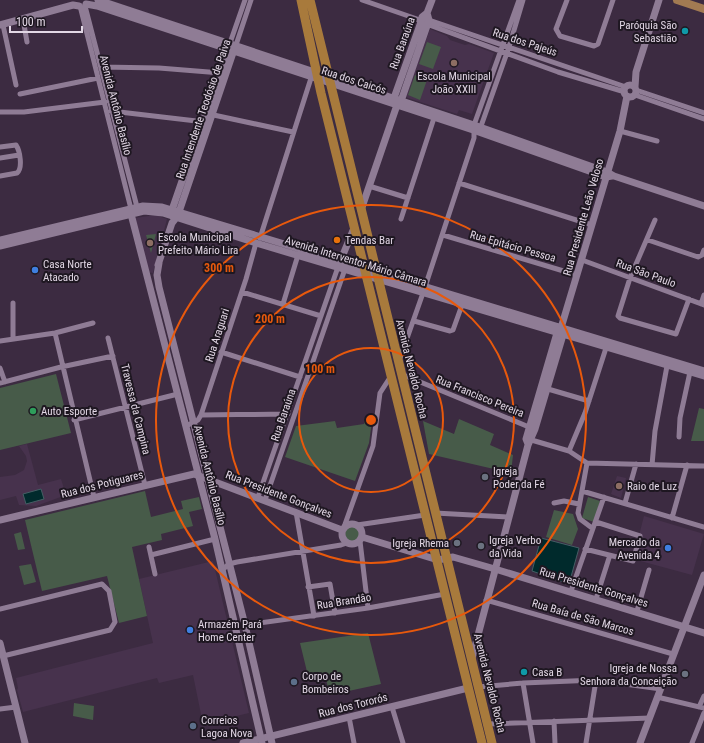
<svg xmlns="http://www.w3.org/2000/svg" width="704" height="743" font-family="'Roboto Condensed',sans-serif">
  <rect width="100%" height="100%" fill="#3c2b41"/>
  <path fill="#47324d" d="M430,29L447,36L450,40L465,45L469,44L494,53L472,114L459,110L457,114L405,97Z
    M155,215L167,219L153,273L147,272L135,218Z
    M27,444L38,485L61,479L66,495L36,506L19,505L16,496L0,500V477L15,475L24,470L27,461L26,456L19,446Z
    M617,476L626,478L621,498L611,494Z
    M644,516L704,534L692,575L633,559Z
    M213,561L249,713L203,724L193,675L159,683L157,678L23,712L17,690L18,688L16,678L153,643L139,579Z"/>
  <path fill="#475b49" d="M427,42L441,47L433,69L419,64Z
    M415,75L427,80L420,100L408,95Z
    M156,234L151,253L146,235Z
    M56,374L71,433L0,450V388Z
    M699,408L704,409V441H691Z
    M373,414L369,443L355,481L285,457L296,426L335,421L337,428L364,424L365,417Z
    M459,419L494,434L490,445L513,455L511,473L429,454L423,421L454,434Z
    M145,491L151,517L183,509L181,501L199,497L202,509L189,512L193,526L161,534L162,540L132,547L147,616L119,623L107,576L42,591L25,520Z
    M588,497L600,501L594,522L582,518Z
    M554,510L573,514L578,529L572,545L546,537Z
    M345 534a8 8 0 1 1 16 0a8 8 0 1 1-16 0Z
    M21,532L25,549L18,550L14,534Z
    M31,564L36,582L24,585L19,566Z
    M368,633L381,684L330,695L325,676L309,680L300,643Z
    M74,703L94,706L93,720L73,716Z"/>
  <path fill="#002a2c" stroke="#445e64" d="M41,489L44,499L26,504L23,494Z
    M541,538L579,548L569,584L532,571Z"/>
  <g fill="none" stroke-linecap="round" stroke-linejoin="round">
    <path stroke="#8f7c95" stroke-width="5" d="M362,0L417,19L421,22L558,72L625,92
      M567,0L556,29L560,36L594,46L598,44L613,0
      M80,6L131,209
      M85,6L137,207
      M23,19L27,42
      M426,19L626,87
      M3,25L16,85
      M230,43L245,0
      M236,45L251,0
      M101,67L159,68L221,73
      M636,90L704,113
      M20,94L98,78
      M635,95L704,119
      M111,111L205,122
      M0,112H24L105,102
      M209,114L293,132
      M480,129L509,47L523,0
      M620,131L657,141
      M0,147L16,145C20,151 23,168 17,173L0,176
      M0,158L19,155
      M459,183L592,225
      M369,186L408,198
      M401,219L434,118
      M655,220L630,278L618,316L620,318L676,334L689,299
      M443,235L577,275
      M260,238L312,75
      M648,240L698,257L702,255L704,250
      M582,260L704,305
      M425,287L474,138V125L519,0
      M242,292L321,316
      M283,304L298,255
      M701,304L704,295
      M414,321L450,331L453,330L462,305
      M55,333L94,497
      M108,338L145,485
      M13,339V303
      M0,341L55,333L93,323
      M221,352L300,377
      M399,361L423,293
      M0,368L5,382
      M401,374L529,427
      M0,383L61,367L113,356
      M548,389L589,401
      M201,415L288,414
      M74,420L178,394
      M186,426L198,420L201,415L246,279L256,243
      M679,437L680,418L690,372
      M528,439L569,451L587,463L704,466
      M569,451L585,413L606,348
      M587,463L578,513L580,519L592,528
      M652,465L655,431L667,366
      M582,491L704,527
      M258,497L338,267
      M265,500L345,269
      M554,503L564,501L579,504
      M625,503L636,464
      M296,512L314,616
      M435,513L508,517
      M672,518L687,465
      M357,525L425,515
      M344,527L373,446L380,393L391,376
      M360,541L368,608
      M149,547L155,574
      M585,549L633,561L640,536L596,522
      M151,555L215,539
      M222,570L229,564L237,562L341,545L347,543
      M308,587L330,584L335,613
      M571,591L604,497
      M596,599L609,558
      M486,600L673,654
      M0,609L102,584L109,591L115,622L110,630L3,656
      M637,611L649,570
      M245,625L368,608L445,594
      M523,683L533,743
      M478,687L523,683L596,680L661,689
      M657,697L704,708
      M392,707L403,743
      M699,707L704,696
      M0,709L16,707
      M349,717L354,743
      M554,721L555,743
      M488,724L650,718
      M586,743L596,680
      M692,743L704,713"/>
    <path stroke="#8f7c95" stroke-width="7" d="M98,0L474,125L607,172L614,176L704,206
      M86,4L97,6L473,130L606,177L612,176
      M0,25L73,5L79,6
      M395,101L394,98L421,22L422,17L427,13
      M172,210L229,45
      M361,210L397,105L401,101L429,20L427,13L432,0
      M179,212L235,47
      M340,262L354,228
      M528,444L526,439L557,333
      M0,520L194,474L342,530
      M342 534a10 10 0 1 1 20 0a10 10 0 1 1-20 0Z
      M362,537L438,560L453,557L495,569L704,633
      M472,658L528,445L535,429L563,335
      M243,743L468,688"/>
    <path stroke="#8f7c95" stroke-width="7" d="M624 91a6 6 0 1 1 12 0a6 6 0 1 1-12 0Z
      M635,87L636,72L659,0
      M131,214L215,539L262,743
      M0,240L143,206L162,207L704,371
      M0,246L144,211L163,213L256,243L704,376
      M159,263L157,275L159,287L245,625L272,743
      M158,265L172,223L179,214
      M558,332L561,328L620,131L627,96
      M0,643L25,743
      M640,743L704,575"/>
    <path stroke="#a27a52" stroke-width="8" d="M677,0L704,9"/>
    <path stroke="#a87a3c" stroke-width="9" d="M301,0L321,93L482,743
      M310,0L492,743"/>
  </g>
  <g fill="none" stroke="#e8590c" stroke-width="2">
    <circle cx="371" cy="420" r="72"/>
    <circle cx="371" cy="420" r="143"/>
    <circle cx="371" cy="420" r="215"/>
  </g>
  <g fill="#0f9aa8" stroke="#1e1721" stroke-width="1.5">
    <circle cx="685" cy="31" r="4"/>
    <circle cx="524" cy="672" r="4"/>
  </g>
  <g fill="#8d6e63" stroke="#1e1721" stroke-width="1.5">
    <circle cx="454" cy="63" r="4"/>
    <circle cx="150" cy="243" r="4"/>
    <circle cx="619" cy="486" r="4"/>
  </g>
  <circle fill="#e8710a" stroke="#1e1721" stroke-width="1.5" cx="337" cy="240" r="4"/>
  <g fill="#3f7fe0" stroke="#1e1721" stroke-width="1.5">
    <circle cx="35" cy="270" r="4"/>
    <circle cx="668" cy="548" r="4"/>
    <circle cx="190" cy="630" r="4"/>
  </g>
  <circle fill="#2e9e5b" stroke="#1e1721" stroke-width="1.5" cx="33" cy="411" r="4"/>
  <g fill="#6b7280" stroke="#1e1721" stroke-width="1.5">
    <circle cx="485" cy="477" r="4"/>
    <circle cx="457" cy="543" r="4"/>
    <circle cx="481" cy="546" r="4"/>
    <circle cx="685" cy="674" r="4"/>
  </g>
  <g fill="#5c6f8a" stroke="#1e1721" stroke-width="1.5">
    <circle cx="294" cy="682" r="4"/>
    <circle cx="193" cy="726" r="4"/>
  </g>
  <g text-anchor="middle" stroke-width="4" stroke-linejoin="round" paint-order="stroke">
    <g font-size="11" fill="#e2d7e5" stroke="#1e1721" text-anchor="start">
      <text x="677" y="29" text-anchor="end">Paróquia São<tspan x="677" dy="13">Sebastião</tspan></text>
      <text x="454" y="80" text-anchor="middle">Escola Municipal<tspan x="454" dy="13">João XXIII</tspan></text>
      <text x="158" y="241">Escola Municipal<tspan x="158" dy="13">Prefeito Mário Lira</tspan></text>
      <text x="345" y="244">Tendas Bar</text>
      <text x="43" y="268">Casa Norte<tspan x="43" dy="13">Atacado</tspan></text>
      <text x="41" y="415">Auto Esporte</text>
      <text x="493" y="475">Igreja<tspan x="493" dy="13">Poder da Fé</tspan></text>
      <text x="627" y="490">Raio de Luz</text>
      <text x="489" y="544">Igreja Verbo<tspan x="489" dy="13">da Vida</tspan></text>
      <text x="660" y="546" text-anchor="end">Mercado da<tspan x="660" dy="13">Avenida 4</tspan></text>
      <text x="449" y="547" text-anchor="end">Igreja Rhema</text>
      <text x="198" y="628">Armazém Pará<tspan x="198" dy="13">Home Center</tspan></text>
      <text x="677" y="672" text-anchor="end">Igreja de Nossa<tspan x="677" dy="13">Senhora da Conceição</tspan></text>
      <text x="532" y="676">Casa B</text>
      <text x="302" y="680">Corpo de<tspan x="302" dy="13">Bombeiros</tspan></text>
      <text x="201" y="724">Correios<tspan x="201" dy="13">Lagoa Nova</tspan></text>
    </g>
    <g font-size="11" fill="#e2d7e5" stroke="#1e1721">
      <text transform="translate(525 42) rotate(18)" y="4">Rua dos Pajeús</text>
      <text transform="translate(402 43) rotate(-70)" y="4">Rua Baraúna</text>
      <text transform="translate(354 80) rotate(18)" y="4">Rua dos Caicós</text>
      <text transform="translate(116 105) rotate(76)" y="4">Avenida Antônio Basílio</text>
      <text transform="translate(203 109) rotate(-71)" y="4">Rua Intendente Teodósio de Paiva</text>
      <text transform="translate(583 217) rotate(-74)" y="4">Rua Presidente Leão Veloso</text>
      <text transform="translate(513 246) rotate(16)" y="4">Rua Epitácio Pessoa</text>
      <text transform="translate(356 261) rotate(17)" y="4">Avenida Interventor Mário Câmara</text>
      <text transform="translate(646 273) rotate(20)" y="4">Rua São Paulo</text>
      <text transform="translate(217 335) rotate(-72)" y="4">Rua Araguari</text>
      <text transform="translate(412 369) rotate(76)" y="4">Avenida Nevaldo Rocha</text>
      <text transform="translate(480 396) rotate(22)" y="4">Rua Francisco Pereira</text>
      <text transform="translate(136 409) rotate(76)" y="4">Travessa da Campina</text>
      <text transform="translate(283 415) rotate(-71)" y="4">Rua Baraúna</text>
      <text transform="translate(210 475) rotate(76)" y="4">Avenida Antônio Basílio</text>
      <text transform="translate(102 484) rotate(-14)" y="4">Rua dos Potiguares</text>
      <text transform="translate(279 494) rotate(21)" y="4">Rua Presidente Gonçalves</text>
      <text transform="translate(594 587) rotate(17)" y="4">Rua Presidente Gonçalves</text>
      <text transform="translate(344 601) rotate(-9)" y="4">Rua Brandâo</text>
      <text transform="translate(583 617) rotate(16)" y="4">Rua Baía de São Marcos</text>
      <text transform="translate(490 683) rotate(76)" y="4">Avenida Nevaldo Rocha</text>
      <text transform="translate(353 705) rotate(-14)" y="4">Rua dos Tororós</text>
    </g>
  </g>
  <circle cx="371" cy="420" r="6" fill="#e8590c" stroke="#1e1721" stroke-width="2"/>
  <g font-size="12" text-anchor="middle" font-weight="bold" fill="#e8590c" stroke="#1e1721" stroke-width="4" stroke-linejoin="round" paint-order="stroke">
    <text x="219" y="272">300 m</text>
    <text x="270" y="323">200 m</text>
    <text x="320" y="373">100 m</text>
  </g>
  <path d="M10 26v6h72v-6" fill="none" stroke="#e2d7e5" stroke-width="2"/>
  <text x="16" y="26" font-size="12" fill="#e2d7e5" stroke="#1e1721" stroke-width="3" paint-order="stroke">100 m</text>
</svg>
